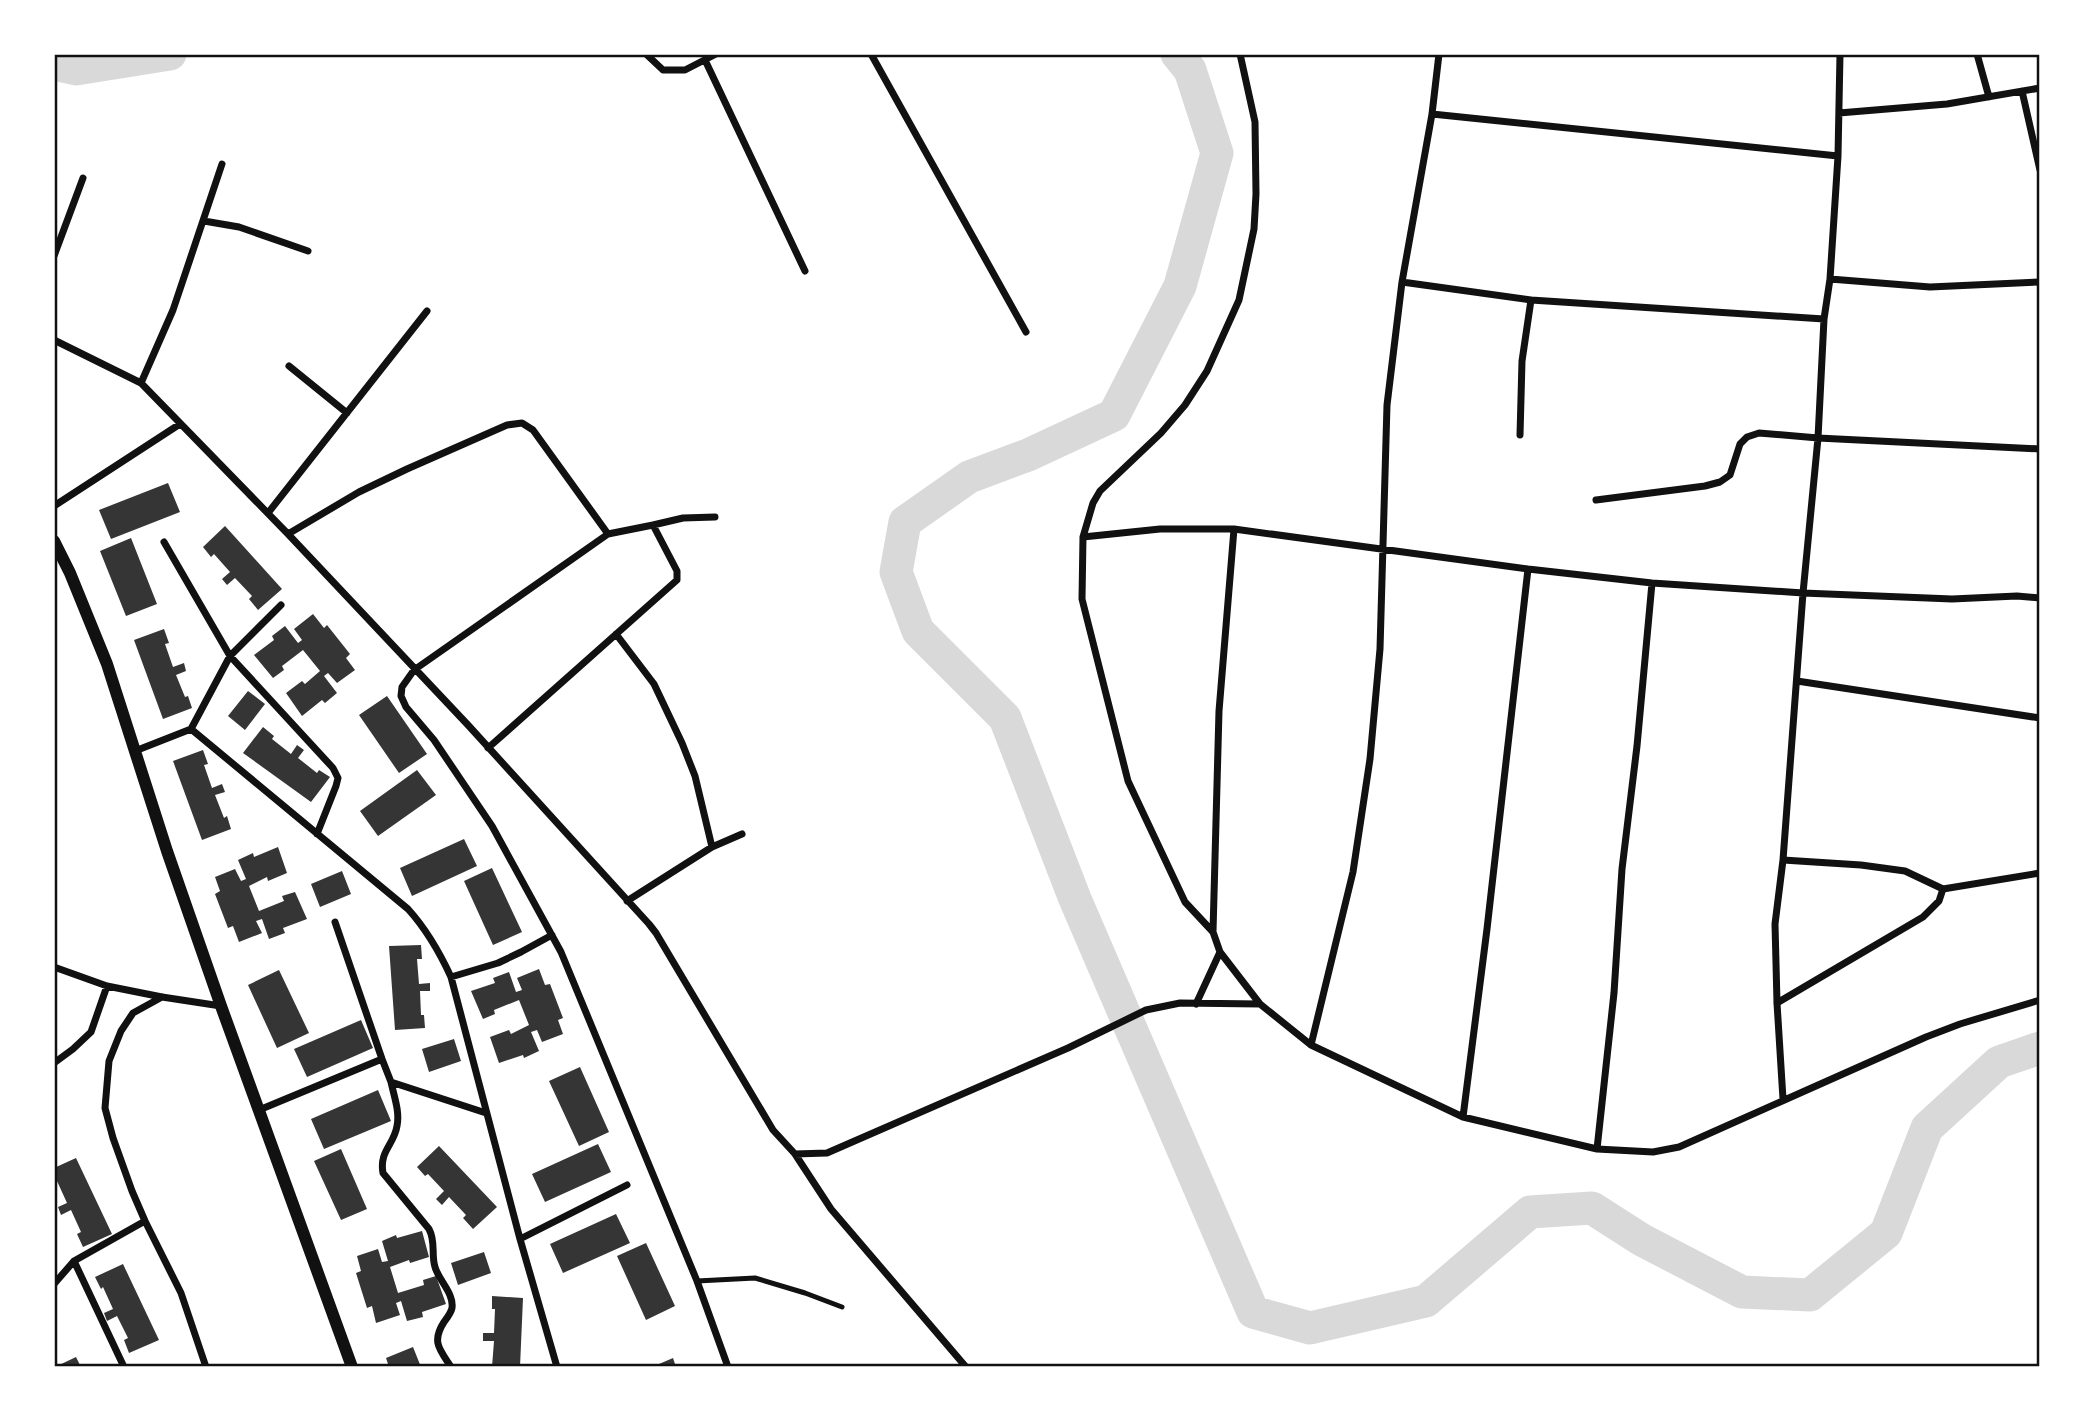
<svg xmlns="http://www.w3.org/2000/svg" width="2094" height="1421" font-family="'Alegreya Sans',sans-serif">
  <rect width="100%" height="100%" fill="#fff"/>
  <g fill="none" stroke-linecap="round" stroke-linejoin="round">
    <path stroke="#d9d9d9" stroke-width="33" d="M1177,54L1190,70L1217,153L1180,286L1114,415L1028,455L969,477L905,522L896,572L918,631L1005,718L1075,899L1253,1312L1310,1328L1426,1301L1530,1212L1592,1208L1642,1240L1742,1292L1810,1295L1886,1233L1927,1128L1999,1062L2040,1048
      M54,64L76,69L170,54"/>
  </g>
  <path fill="#353535" d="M168,483L180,512L111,539L99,510Z
    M225,526L282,589L258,610L249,599L252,596L235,578L227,585L222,579L230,572L214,554L211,557L203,547Z
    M131,538L157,604L126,616L100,551Z
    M313,614L324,628L327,625L350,654L346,658L355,670L337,683L328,673L324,676L337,693L325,703L322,700L302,716L286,693L302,681L305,684L320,671L303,650L282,666L284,670L273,678L254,655L274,640L272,636L285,626L298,643L302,640L294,629Z
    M164,629L169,643L165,644L173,667L184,663L186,671L176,675L185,697L188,696L192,708L163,719L134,640Z
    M248,691L265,704L245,730L228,716Z
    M387,696L427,754L399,773L359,715Z
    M263,727L274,736L272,739L291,754L297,745L304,750L298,758L317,773L319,770L330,777L311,802L243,753Z
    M203,750L208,764L204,765L212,788L222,784L225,792L215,795L224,818L227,816L231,829L202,840L173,761Z
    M417,770L436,795L378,836L360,811Z
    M464,839L477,866L412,896L400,868Z
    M278,847L287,873L268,881L267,877L249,886L259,911L284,901L282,896L295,892L307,919L283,928L285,933L269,939L262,919L256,921L262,933L239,942L233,926L228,928L215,894L220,891L215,877L235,869L241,881L246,879L238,860L253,853L254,857Z
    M492,868L522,932L493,945L464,881Z
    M342,871L351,894L320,907L311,884Z
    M421,945L422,959H417L419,984L430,983V991H420L421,1015H424L425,1028L395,1030L389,946Z
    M539,969L545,985L550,984L563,1018L558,1020L563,1034L542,1042L537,1030L531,1032L539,1051L524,1058L523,1055L499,1063L490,1037L509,1030L511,1034L529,1025L519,1000L494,1010L495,1014L483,1019L471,991L495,983L493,978L509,972L516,992L522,990L517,978Z
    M279,970L309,1033L277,1048L248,985Z
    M361,1020L373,1048L307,1077L294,1049Z
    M454,1039L461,1061L429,1072L422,1049Z
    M580,1067L609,1132L579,1146L549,1081Z
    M378,1090L391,1121L324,1149L311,1119Z
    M598,1144L611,1172L545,1202L532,1174Z
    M439,1146L497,1207L473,1229L463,1218L466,1215L449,1197L442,1205L436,1199L444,1191L428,1174L425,1176L417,1167Z
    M341,1149L367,1209L341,1220L314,1161Z
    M76,1158L112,1234L83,1247L77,1234L81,1232L71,1210L61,1215L58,1207L67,1203L57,1181L54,1183V1168Z
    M616,1214L630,1243L563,1273L550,1244Z
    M422,1231L429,1257L410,1263L409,1260L390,1267L398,1293L424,1285L423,1280L436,1276L446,1304L422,1312L423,1317L407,1321L401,1301L396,1303L400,1315L376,1323L372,1306L367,1308L356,1273L361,1271L357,1256L378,1249L382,1262L388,1261L382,1241L396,1235L397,1238Z
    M646,1243L675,1306L646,1320L617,1256Z
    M484,1252L491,1273L458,1285L451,1263Z
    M123,1264L159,1340L129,1353L124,1340L128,1338L117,1316L107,1321L104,1313L113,1309L103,1287L101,1289L95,1277Z
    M492,1296L523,1298L520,1367H492L494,1341H483V1333H494L495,1309H492Z
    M413,1347L421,1367H389L386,1358Z
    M76,1357L81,1367H55Z
    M673,1358L676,1367H652Z"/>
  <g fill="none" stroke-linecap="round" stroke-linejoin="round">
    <path stroke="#111" stroke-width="5" d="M697,1281L755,1278L805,1293L842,1307"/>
    <path stroke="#111" stroke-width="7" d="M646,54L663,70H685L716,54
      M871,54L1026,332
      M1977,54L1989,97
      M705,60L805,271
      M2022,91L2040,170
      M1839,113L1947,104L2040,88
      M1432,114L1439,54
      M204,221L239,227L308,251
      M54,256L83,178
      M1830,279L1930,287L2040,282
      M1402,282L1531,300L1824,319
      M54,340L141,383L288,534L468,725L649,924L656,933L773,1130L795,1154L831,1209L966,1367
      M289,366L347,413
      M141,383L173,310L222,164
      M1520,435L1522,361L1531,300
      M1596,500L1705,486L1720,482L1730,475L1740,444L1747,437L1759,433L1818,438L2040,449
      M54,506L180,424
      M268,513L427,311
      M653,525L683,518L715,517
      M288,534L359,492L407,469L507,425L522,423L533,430L608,534
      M1083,537L1093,503L1100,491L1161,433L1185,405L1207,371L1239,300L1254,229L1256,194L1255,122L1240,54
      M164,542L230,656L333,768L338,778L336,786L317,834
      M616,634L654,684L682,743L695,776L712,847
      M1797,681L2040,718
      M191,729L230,656L281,605
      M488,748L677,580V571L653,525L608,534L414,670L402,687L401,696L406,707L434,740L492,826L561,952L697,1281L728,1367
      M135,751L191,729L408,909C427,930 439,951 451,977L520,1239L557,1367
      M1783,860L1861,865L1905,871L1943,889
      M627,901L712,847L742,834
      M335,922L382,1059L391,1082L486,1113
      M1213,932L1219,711L1234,529
      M54,967L107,986L162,997L221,1006
      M451,977L498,963L521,952L552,935
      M162,997L133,1013L121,1031L109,1061L105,1108L113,1138L132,1191L145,1221L181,1293L206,1367
      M1777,1003L1923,917L1939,901L1943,889L2040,873
      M1196,1004L1220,952
      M1260,1004L1220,952L1213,932L1185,902L1128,781L1082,599L1083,537L1160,529H1234L1528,569L1652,583L1803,593L1952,599L2017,596L2040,598
      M1311,1045L1353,872L1370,759L1380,649L1387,405L1402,282L1432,114L1838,156
      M54,1063L73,1049L91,1032L107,986
      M391,1082C394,1096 400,1112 397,1126C394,1145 379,1151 383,1173L429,1229C436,1242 431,1254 435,1267C439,1281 454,1293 452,1308C451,1313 447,1318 444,1322C431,1342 440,1350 451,1367
      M1783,1099L1777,1003L1775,924L1783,860L1803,593L1818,438L1824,319L1830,279L1838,156L1840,54
      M259,1110L382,1059
      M1463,1117L1487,929L1528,569
      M1597,1149L1614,993L1622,869L1637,746L1652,583
      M795,1154L827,1153L1068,1048L1146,1010L1180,1003L1260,1004L1311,1045L1463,1117L1597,1149L1653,1152L1679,1147L1926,1037L1960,1024L2040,1000
      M520,1239L627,1185
      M74,1261L124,1367
      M54,1284L74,1261L145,1221"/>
    <path stroke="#111" stroke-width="12" d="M54,541L70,573L107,664L167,851L221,1006L352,1367"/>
  </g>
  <rect width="2094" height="1421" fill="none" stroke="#ffffff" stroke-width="112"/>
  <rect x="56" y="56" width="1982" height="1309" fill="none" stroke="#111" stroke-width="2.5"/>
</svg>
